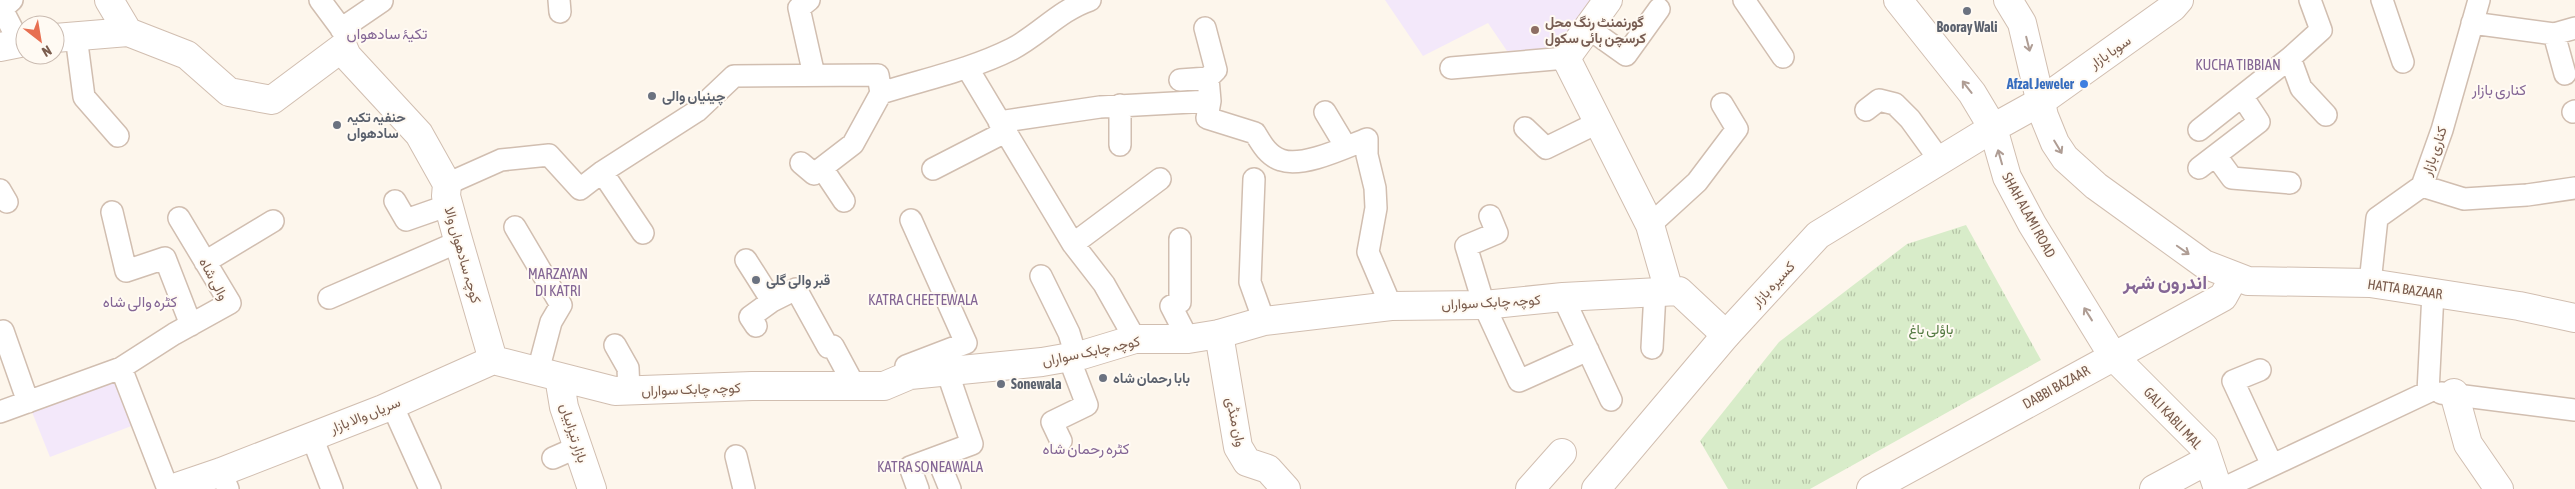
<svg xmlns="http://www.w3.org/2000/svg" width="2575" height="489" font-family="'Asap Condensed',Vazirmatn,sans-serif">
  <defs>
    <pattern id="park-tufts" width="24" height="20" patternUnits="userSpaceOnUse" patternTransform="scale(1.25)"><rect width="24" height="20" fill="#d8ecc9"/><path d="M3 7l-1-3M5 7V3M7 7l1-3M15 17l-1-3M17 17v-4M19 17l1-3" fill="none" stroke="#b4c2a5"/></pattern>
  </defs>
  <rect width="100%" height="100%" fill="#fdf6ec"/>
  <path fill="#f3e8fa" d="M1385,0H1595L1566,48L1507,51L1488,23L1423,56Z
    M121,368L142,422L50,457L28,402Z"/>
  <path fill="url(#park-tufts)" d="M1966,225L2041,360L1810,489H1728L1700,441L1779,342L1907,244Z"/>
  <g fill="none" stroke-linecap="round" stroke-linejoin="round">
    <defs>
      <path id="service" d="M12,0L2,9L20,44
        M320,0L346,35L343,47
        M559,0L560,12
        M809,0L799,8L814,75
        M1744,0L1783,57
        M2310,0L2321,30L2290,58L2301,88L2326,115
        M2382,0L2403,62
        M2472,23L2554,34L2575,28
        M1205,28L1216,70L1208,78L1210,101
        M1588,28L1626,55L1659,9
        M341,29L382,1
        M2554,34L2565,74
        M76,36L84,97L118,136
        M1451,68L1566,58
        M968,69L1073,244L1104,284L1135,339
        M1180,80L1208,78
        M1866,110L1879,100L1895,104L1910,119L1939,159
        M1325,112L1346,147
        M2573,112L2575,111
        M999,122L1100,107L1210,101L1207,118L1255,133C1261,143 1268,156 1281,160C1303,168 1346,147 1367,139V155L1375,188L1376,208L1368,252L1391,306
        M1525,128L1546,148L1597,123
        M2199,130L2290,58
        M1120,145V105
        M2216,156L2232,178L2290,183
        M801,163L814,174L853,144L881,93
        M822,168L844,201
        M2199,168L2259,122L2242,96
        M933,169L1005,132
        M602,172L643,233
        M1254,179L1250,282L1264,321
        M447,184L501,160L549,155L580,189L602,172L697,111L734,76L878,75L881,93C925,79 970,70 1012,49C1039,35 1060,10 1090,0
        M2422,186L2464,199L2527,195L2575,188
        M0,190L7,202
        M395,201L406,220L449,205
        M112,212L126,271L165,258L191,325
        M1490,216L1497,233L1466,246L1484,305L1519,381L1588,350
        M1650,225L1697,182L1737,129L1722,104
        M515,227L561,305L551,322L538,371
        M1180,239V302L1171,306L1188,339
        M1073,244L1160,179
        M746,260L772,301
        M205,262L273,221
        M1041,276L1069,333L1076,356
        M2370,283L2377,218L2422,186L2442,130L2479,0
        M1563,297L1611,400
        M329,298L458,242
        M756,326L750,317L772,301L796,289L828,347L833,346L854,385
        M3,331L28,402
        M615,345L628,368L629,391
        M1652,348L1655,292
        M121,368L174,334L230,303L179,218
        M2260,370L2233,381L2272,465
        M910,375L906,366L966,343L911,220
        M2441,393L2575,410
        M392,405L430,489
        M0,412L121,368L168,489
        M312,437L332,489
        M1061,441L1052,422L1087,405L1069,358
        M736,456L744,489
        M937,457L950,489
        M553,458L578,447
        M221,472L228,489
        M918,489L910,467L972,444L947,371
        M2222,489L2428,392L2433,293"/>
      <path id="pedestrian" d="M1219,334L1238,447L1247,462L1268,469L1286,489
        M1530,489L1562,453"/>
      <path id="minor" d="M109,0L128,32
        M1608,0L1566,58L1650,225L1669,291
        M2179,0L2173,7L2040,102L1993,128L2007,177L2032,224L2113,356L2204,447L2218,489
        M55,38L128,32L187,55L229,92L272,100L343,47L347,56L419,134L447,184L446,196L457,236L493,360
        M0,47L25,42
        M559,377L564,407L592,489
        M2454,393L2468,444L2499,489
        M171,489L221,472L383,409L493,360L615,391L752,386H884L910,375L1042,362L1082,355L1135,339H1188L1219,334L1264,321L1391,306L1484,305L1563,297L1679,291L1726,335
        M1871,489L2223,297L2234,277
        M2154,489L2208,460"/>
      <path id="tertiary" d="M2008,0L2022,23L2044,116L2055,143L2065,158L2096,186L2204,264L2248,281L2370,283L2519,306L2575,318
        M1596,489L1726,335L1818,235L1993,128L1972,93L1898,0"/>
    </defs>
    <use href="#service" stroke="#d1beb0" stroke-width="24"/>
    <use href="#pedestrian" stroke="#d1beb0" stroke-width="30"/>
    <use href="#minor" stroke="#d1beb0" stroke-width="30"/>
    <use href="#tertiary" stroke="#d1beb0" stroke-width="30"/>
    <use href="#service" stroke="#fff" stroke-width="21"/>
    <use href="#pedestrian" stroke="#fff" stroke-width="28"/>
    <use href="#minor" stroke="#fff" stroke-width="28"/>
    <use href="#tertiary" stroke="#fff" stroke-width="28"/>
  </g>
  <defs><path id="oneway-shaft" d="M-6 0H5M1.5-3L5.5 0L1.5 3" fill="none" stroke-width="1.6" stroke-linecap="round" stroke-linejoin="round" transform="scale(1.25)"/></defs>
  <g stroke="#af9d94">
    <use href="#oneway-shaft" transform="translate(2028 44) rotate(76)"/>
    <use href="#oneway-shaft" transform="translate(1967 87) rotate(-128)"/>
    <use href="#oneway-shaft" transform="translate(2058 147) rotate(59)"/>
    <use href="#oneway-shaft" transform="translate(2000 157) rotate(-106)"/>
    <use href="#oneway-shaft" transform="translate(2183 250) rotate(35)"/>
    <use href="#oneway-shaft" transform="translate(2088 314) rotate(-122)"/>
  </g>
  <g fill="#6b7280" stroke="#fffaf3" stroke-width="2">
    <circle cx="1967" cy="11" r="5"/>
    <circle cx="652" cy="96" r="5"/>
    <circle cx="337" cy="125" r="5"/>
    <circle cx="756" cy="280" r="5"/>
    <circle cx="1103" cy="378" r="5"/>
    <circle cx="1001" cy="384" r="5"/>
  </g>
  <circle fill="#8d6e63" stroke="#fffaf3" stroke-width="2" cx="1535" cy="30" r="5"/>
  <circle fill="#3f7fe0" stroke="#fffaf3" stroke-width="2" cx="2084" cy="84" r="5"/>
  <g text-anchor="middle" stroke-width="4" stroke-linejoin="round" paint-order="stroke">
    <g font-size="14" font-weight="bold" fill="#785e54" stroke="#fffaf3" text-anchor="start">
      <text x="1545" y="27">گورنمنٹ رنگ محل<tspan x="1545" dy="16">کرسچن ہائی سکول</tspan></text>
    </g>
    <g font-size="14" font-weight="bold" fill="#5b616d" stroke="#fffaf3" text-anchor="start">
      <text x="1967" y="32" text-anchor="middle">Booray Wali</text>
      <text x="662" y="101">چینیاں والی</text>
      <text x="347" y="122">حنفیہ تکیہ<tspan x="347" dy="16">سادھواں</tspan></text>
      <text x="766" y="285">قبر والی گلی</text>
      <text x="1113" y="383">بابا رحمان شاہ</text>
      <text x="1011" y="389">Sonewala</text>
    </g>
    <g font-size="14" fill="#7a5c4d" stroke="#fffaf3">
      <text transform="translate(2110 52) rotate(-35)" y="5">سوہا بازار</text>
      <text transform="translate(2434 151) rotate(-71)" y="5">کناری بازار</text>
      <text transform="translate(2029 215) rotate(61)" y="5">SHAH ALAMI ROAD</text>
      <text transform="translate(463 255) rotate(74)" y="5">کوچہ سادھواں والا</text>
      <text transform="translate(214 279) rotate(62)" y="5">والی شاہ</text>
      <text transform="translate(1773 284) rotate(-47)" y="5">کسیرہ بازار</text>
      <text transform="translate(2405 289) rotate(8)" y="5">HATTA BAZAAR</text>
      <text transform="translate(1491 302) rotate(-3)" y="5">کوچہ چابک سواراں</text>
      <text transform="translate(1091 351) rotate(-12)" y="5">کوچہ چابک سواراں</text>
      <text transform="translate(2056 387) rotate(-29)" y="5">DABBI BAZAAR</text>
      <text transform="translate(691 389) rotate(-2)" y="5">کوچہ چابک سواراں</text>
      <text transform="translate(365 415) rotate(-22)" y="5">سریاں والا بازار</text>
      <text transform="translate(2173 418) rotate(47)" y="5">GALI KABLI MAL</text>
      <text transform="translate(1236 422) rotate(78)" y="5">وان منڈی</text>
      <text transform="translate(574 433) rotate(72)" y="5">بازار تیزابیاں</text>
    </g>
    <g font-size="14" font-weight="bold" fill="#366cbe" stroke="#fffaf3" text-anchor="end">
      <text x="2074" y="89">Afzal Jeweler</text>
    </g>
    <g font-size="14" fill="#537a41" stroke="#fffaf3">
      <text x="1931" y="334">باؤلی باغ</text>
    </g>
    <g font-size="15" fill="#846695" stroke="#fffaf3">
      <text x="387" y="39">تکیۂ سادھواں</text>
      <text x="2238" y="70">KUCHA TIBBIAN</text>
      <text x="2499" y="95">کناری بازار</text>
      <text x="558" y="279">MARZAYAN<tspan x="558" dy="17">DI KATRI</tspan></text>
      <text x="923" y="305">KATRA CHEETEWALA</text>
      <text x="140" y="307">کٹرہ والی شاہ</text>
      <text x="1086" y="454">کٹرہ رحمان شاہ</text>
      <text x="930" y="472">KATRA SONEAWALA</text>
    </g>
    <g font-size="19" font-weight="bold" fill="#846695" stroke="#fffaf3">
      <text x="2165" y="289">اندرون شہر</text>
    </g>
  </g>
  <g transform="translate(40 40) rotate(149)"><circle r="24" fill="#fffaf3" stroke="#cabbb1"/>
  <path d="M0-4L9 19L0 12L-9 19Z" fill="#e76f51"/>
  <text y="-8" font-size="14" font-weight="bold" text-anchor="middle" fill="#7a5c4d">N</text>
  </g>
</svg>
